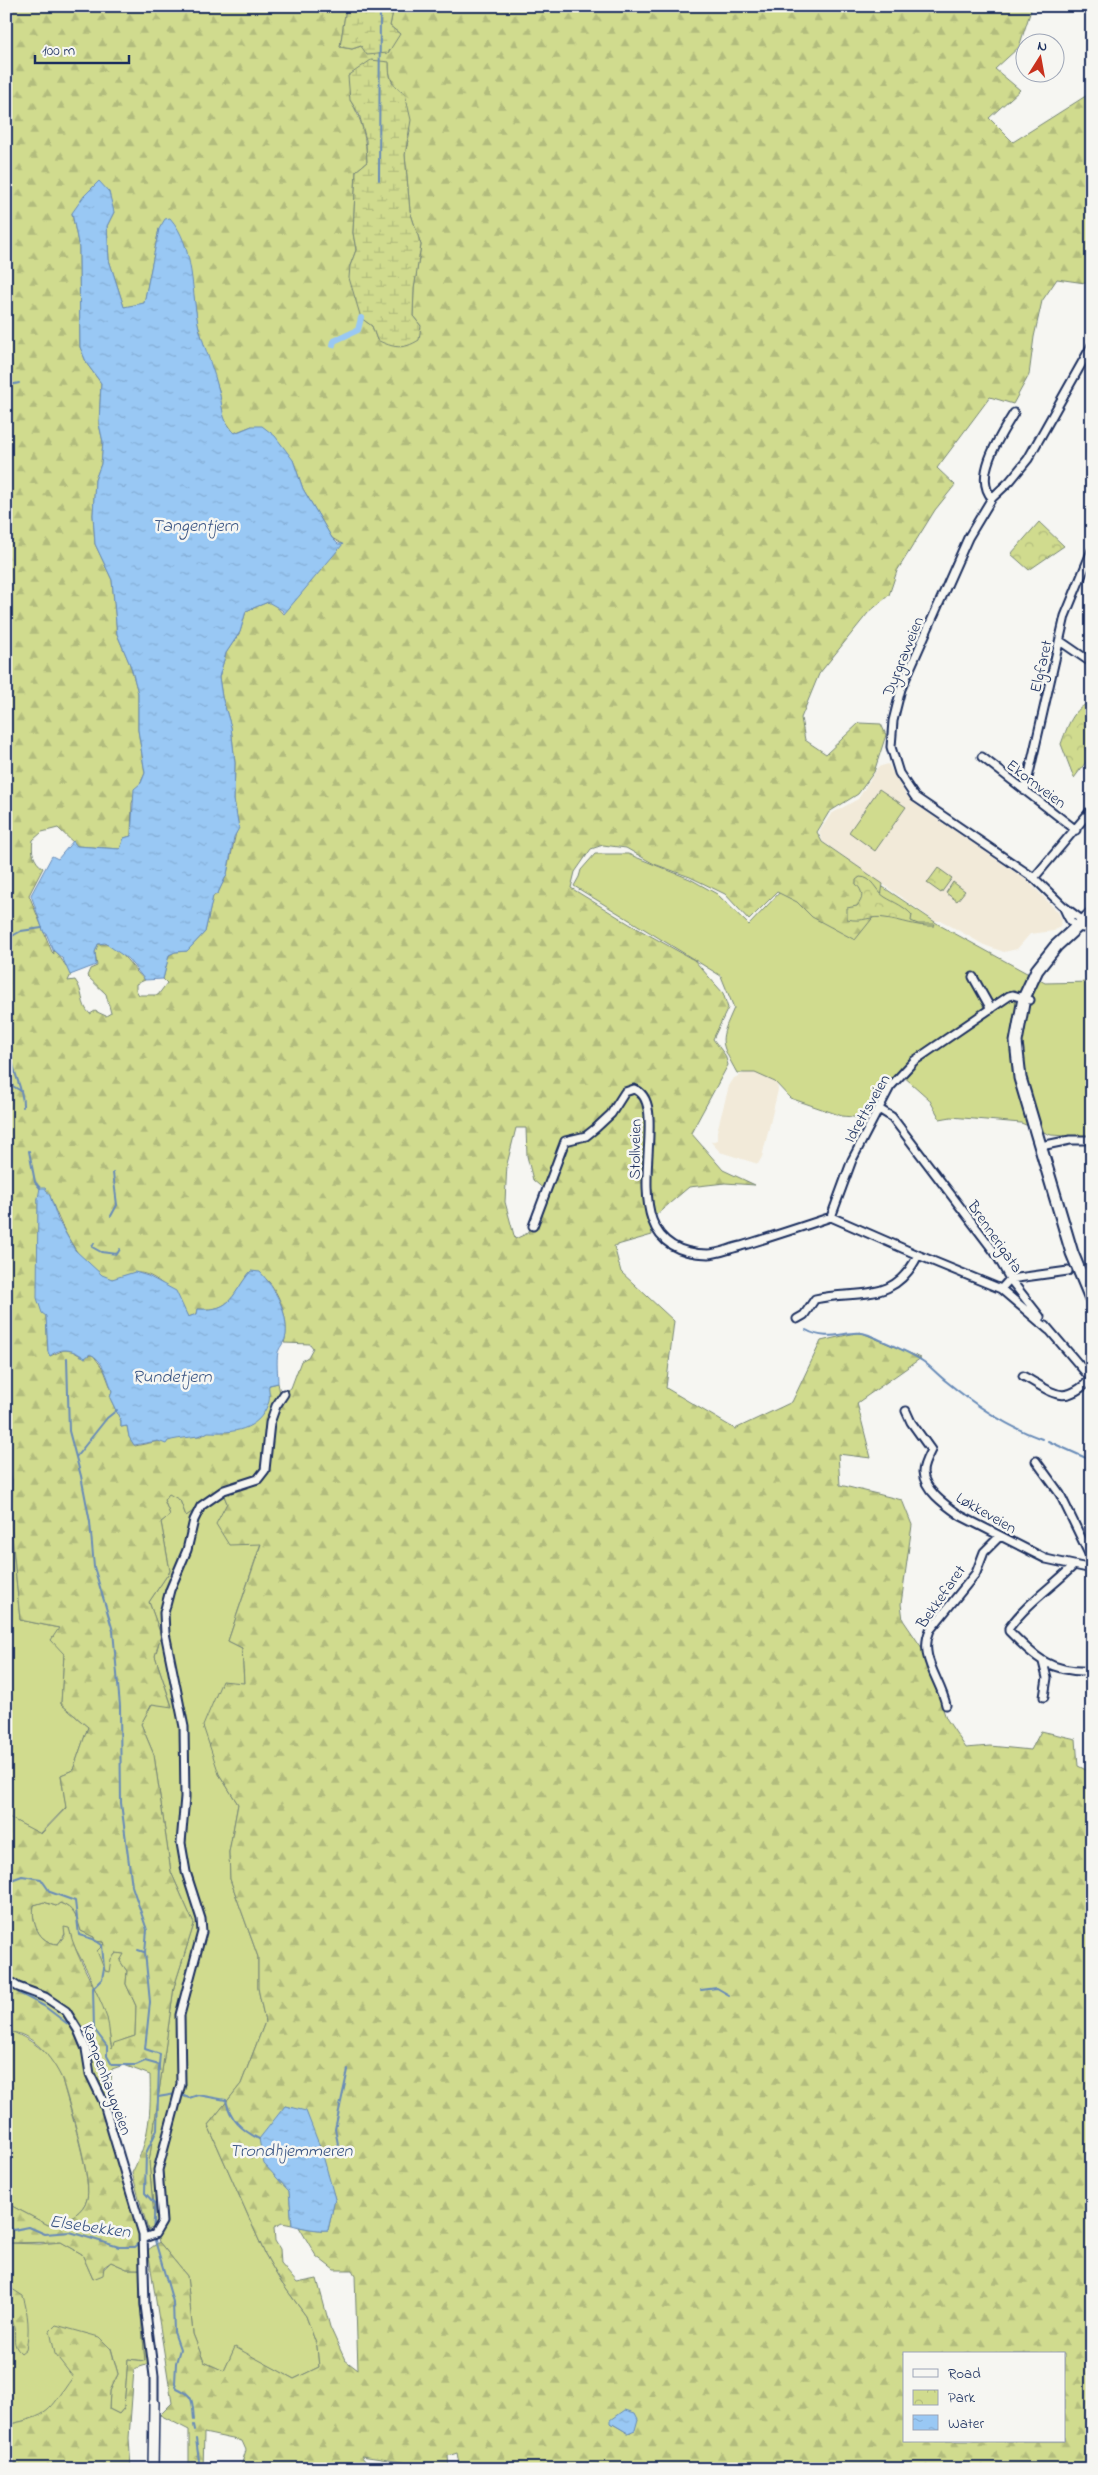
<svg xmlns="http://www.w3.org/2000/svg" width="1098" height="2475" font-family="'Indie Flower',sans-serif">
  <defs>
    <pattern id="forest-firs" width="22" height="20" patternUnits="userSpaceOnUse" patternTransform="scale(1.25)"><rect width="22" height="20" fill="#d0db8e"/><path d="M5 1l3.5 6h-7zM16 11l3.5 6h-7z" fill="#b2bc7d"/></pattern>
    <pattern id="wetland-marsh" width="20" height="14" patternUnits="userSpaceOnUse" patternTransform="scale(1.25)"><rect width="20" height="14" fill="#d0db8e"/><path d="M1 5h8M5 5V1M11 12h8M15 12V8" fill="none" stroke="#b2bc7d"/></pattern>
    <pattern id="park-crowns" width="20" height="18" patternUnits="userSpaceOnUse" patternTransform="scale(1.25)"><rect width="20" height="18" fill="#d0db8e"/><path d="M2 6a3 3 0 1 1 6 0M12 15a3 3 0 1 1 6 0" fill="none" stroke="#b2bc7d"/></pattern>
    <pattern id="water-ripples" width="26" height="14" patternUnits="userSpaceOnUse" patternTransform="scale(1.25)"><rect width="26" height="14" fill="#99c8f4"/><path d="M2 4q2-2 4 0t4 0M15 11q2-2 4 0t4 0" fill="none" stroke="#83acd4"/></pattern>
  </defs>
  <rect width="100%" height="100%" fill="#f6f6f2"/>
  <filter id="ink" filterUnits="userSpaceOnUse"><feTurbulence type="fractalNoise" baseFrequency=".02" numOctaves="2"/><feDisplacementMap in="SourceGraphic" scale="10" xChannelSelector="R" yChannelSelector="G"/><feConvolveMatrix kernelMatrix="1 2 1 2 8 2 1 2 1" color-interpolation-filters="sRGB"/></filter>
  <g filter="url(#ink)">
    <path fill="#f2ead9" d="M888,764L906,795L918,806L1028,881L1058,912L1062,920L1060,926L1054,931L1030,934L1017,949L1004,952L984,945L942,921H935L823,842L819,832L831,814L858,799L878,767Z
      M751,1070L777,1083L778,1090L762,1157L758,1164L720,1152L711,1142L717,1140V1131L729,1086L734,1078Z"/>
    <path fill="#d0db8e" stroke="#768576" d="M879,789L906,807L875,851L849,832Z
      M807,836L941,926L1045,983L1092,982V1138L1051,1135L1021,1123L951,1117L940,1119L929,1099L902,1075L887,1081L864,1118L842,1116L790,1098L775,1082L755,1073H737C719,1040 719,1042 734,1008L721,976L574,886L579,877L581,870L595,854H628L690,879L717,894L749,925L781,891Z
      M6,1467L12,1479L11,1525L20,1620L59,1628L64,1654L61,1704L88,1727L73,1770L61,1775L66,1807L40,1834L10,1818L6,1811Z
      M222,1491L227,1503L261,1543L228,1641L242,1648L244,1683L219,1774L238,1804L229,1852L230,1879L258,1957V1988L265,2022L241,2084L208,2125L265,2254L281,2282L306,2316L317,2346L319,2367L294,2379L235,2348L224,2371L204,2362L193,2334L187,2276L159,2242L155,2227L149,2162L174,1987L194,1924L171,1872L154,1755L141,1724L152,1704L172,1706L155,1656L161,1635L149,1602L170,1571L161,1522L170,1515L164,1500L169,1493L180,1500L186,1516Z
      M44,1902L56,1906L60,1903C74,1908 77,1917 81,1931L94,1937L95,1941L103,1942L111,1959L116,1953L125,1954L120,1961L127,1971L126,1984L136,2006L135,2036L123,2040L112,2051L107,2019L88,1972L72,1942L69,1928L58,1944C38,1943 31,1922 34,1905Z
      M11,2031C35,2042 51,2053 62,2079C67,2101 95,2185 86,2202C78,2218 63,2221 48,2225L6,2203V2032Z
      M61,2242L82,2254L93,2279L111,2262L127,2269H140V2303L145,2361L128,2359L124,2408L119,2414L109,2409L110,2391L118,2374L111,2348L74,2377L53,2408L38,2418L6,2425V2243L40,2244Z"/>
    <path fill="url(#forest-firs)" stroke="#768576" fill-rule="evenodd" d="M6,6H343L346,8L340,47L352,49L400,34L390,26L394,6H1029L1031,10L1019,47L995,69L1020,90L989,118L1013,142L1092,92V284L1057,279L1042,301L1034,337L1029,375L1013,404L990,397L937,468L955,485L935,510L897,571L889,595L868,613L819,674L801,718L805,740L826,754L859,723L881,724L886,735L874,772L858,794L829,812L817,832L822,842L883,884L879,910L855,940L812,917L797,902L777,892L749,920L725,894L690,877L654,864L626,848L603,845L591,849L575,872L571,888L631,925L694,960L723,993L728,1008L713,1039L725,1055L728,1065L691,1133L723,1170L755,1185L725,1183L689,1187L650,1220L652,1235L614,1246L621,1272L674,1321L666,1388L735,1429L792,1402L821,1341L860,1332L921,1358L857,1403L871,1458L838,1454L840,1485L902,1500L912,1525L901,1604L903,1620L922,1648L946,1718L966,1748L990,1746L1031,1750L1041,1731L1076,1739L1078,1766L1092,1773V2469H460L457,2453L448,2456L449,2469L361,2456L372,2469H240L246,2450L242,2441L204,2433L203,2469H189V2430L160,2415L172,2403L148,2250L159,2242L187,2276L193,2334L204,2362L224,2371L235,2347L294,2379L319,2367L317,2346L306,2316L281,2282L265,2254L208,2125L241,2084L265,2022L258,1988V1957L230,1879L229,1852L238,1804L219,1774L203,1726L222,1681L244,1683L242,1648L228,1641L261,1544L229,1545L216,1524L227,1503L222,1491L186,1516L180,1500L169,1494L164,1500L170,1515L161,1522L170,1571L149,1602L161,1635L155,1656L172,1707L152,1704L141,1724L154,1755L171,1872L194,1924L174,1987L149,2162L155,2227L148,2230L132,2173C150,2139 151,2112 150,2075L124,2065L112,2069L110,2093L119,2139L114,2145L141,2239L149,2364L134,2369L129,2438L131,2469H6L9,2448L6,2444V2425C52,2415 47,2413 73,2377L55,2354L50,2331L56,2325L99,2337L111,2349L118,2374L110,2391L109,2409L119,2414L124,2408L128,2359L145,2361L140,2303V2269H127L111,2262L104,2267L103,2275L93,2279L82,2254L61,2242L6,2243V2203L48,2225C63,2221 79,2217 86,2202C95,2184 68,2101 62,2079C53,2059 31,2030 6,2032V1811L10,1818L41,1834L66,1808L61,1775L73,1770L88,1727L61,1704L64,1654L51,1640L59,1628L20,1620L11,1525L12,1479L6,1467ZM389,63C389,79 392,85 405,94L410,131L405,155L410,211L421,245L414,289L413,316L421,326L377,340L372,326L361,318L350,266L356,250L353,233L356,171L367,162C366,139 363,120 350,100ZM114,212L107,226L109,260L124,307L144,304L159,229L192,284L197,320L206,356L219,390L223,417L234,433L252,426L293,460L303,489L332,538L342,544L283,614L275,605L268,602L246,611L240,632L226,653L219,677L222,697L231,727L235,763L234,800L238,823L227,874L218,893L213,896L205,932L187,951L175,952L169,955L163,979L167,983L158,995H139L136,990V984L145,980C131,969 119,941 98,944L95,952L97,966L90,969L87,976L106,994L111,1013L106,1016L95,1011L90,1014C80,1005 84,991 75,980L68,981L71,974C65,965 61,957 53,950L54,954L52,952L29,895L43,868C33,861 31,851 33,840L42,832L58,828L77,846L120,849L124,838L131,836L132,803L145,773L138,730V693L131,667L117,634L112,580L95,544L93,515L95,480L101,464L103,442L99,424L101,383L87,364L80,347L79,248L72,213ZM516,1128H526L527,1156L533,1180L545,1190L544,1202L528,1233L515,1239L505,1202L507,1164ZM50,1196C58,1220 82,1276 112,1279C120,1279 127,1274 134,1273C157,1270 179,1300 188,1317L197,1314L198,1309C233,1312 232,1293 251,1271C256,1274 265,1277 269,1282C281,1296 290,1325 284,1343L310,1344L313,1348L308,1357L301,1361L291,1388L280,1393L278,1383L270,1385L202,1436H183L135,1446L129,1437L127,1426L121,1427V1421L110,1398L112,1391L104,1370L93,1355L81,1356L72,1351L64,1350L50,1356L48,1352L46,1316L37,1285L39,1282L38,1198ZM44,1902L56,1906L60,1903C74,1908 77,1917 81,1931L94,1937L95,1941L103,1942L104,1944L97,1951L105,1971L109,1972L111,1959L116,1953L124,1954L120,1961L127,1971L126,1984L136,2006L135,2036L114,2043L112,2049C109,2040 110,2028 107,2018C97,1987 76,1960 69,1928L64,1927L65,1935L58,1944C38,1943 31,1922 34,1905ZM285,2106L306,2112L335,2199L328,2230C318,2231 310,2228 299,2227L316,2256L334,2270H352L355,2275L358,2370L345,2360L330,2327L317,2279L297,2283L281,2264L280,2249L275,2241L274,2227L282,2223L292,2225L289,2191L265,2164ZM904,2354H1064V2441H904ZM635,2417L638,2419L631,2432L628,2433L611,2423Z
      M6,2285L23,2296C28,2312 30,2332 26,2349L21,2353C11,2344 16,2338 14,2327C13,2320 10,2314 10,2307L6,2304Z"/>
    <path fill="url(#wetland-marsh)" stroke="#768576" d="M343,6H394L390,26L400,34L388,53L367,55L361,46L352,49L340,47L346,8Z
      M371,60L389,62C389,79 391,85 405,94L411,120L405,155L410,211L421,245L414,289L413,316L421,326L419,340C403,350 394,348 377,340L372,326L361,318L349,278L350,266L356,250L353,233L356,171L367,162L366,140L359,114L350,100L348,76Z"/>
    <path fill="url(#park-crowns)" stroke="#768576" d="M1039,522L1064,546L1029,570L1011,554Z
      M1092,702V754L1074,778L1061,744C1067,728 1073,707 1092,702Z
      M938,868L952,878L941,893L927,883Z
      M860,877C873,877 875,891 885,897C895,903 904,906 912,915L911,921L918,924H935L934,926C916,927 902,920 885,918C870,915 864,923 847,919V908L857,906C864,898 863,891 856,884V880Z
      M953,882L965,891L957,901L946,893Z"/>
    <path fill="url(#water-ripples)" stroke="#678bb8" d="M99,181L109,192L114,212L107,226L109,260L124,307L144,303L159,229L165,219L170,218C195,246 191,294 199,328C205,350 214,370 219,391C223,406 221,422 235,433L252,426H262L275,436L293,460L303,489L332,538L338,544H343L284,614L282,610L268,602L246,611L240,632L226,653L219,677L222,697L231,727L235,763L234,800L239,828L234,837L227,874L218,893L213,896L205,932L187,951L175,952L169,955L163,979L145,980L128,959L105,943L98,944L95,952L96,965L70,975L63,959L53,950L46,933H44L31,895L52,856L58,859L73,841L77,846L120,849L124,838L131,836L134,789L141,783L145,773L138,730V693L131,667L117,634L112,580L95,544L93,515L95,480L101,464L103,442L99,424L101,383L87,364L80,347L79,248L72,213L84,196Z
      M40,1188H45L50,1196L58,1220L75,1250L102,1275L112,1279L135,1272L148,1276L176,1291L188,1317L197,1314L198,1309C233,1312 232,1293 251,1271L260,1272C275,1288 288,1312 286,1335C285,1342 280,1346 278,1352C276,1362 278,1374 278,1383L269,1385C268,1391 271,1398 268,1404C258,1431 233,1433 208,1432C200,1438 180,1437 168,1441L166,1444L158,1441L134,1445L129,1437L127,1426L121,1427V1421L110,1398L112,1391C108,1379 103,1359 90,1354L85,1358C75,1351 63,1345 50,1356L48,1352L46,1316L42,1313L37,1298L38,1198Z
      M285,2106L306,2111L322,2152L335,2199L328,2230C318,2231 302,2228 292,2225L289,2191L264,2164L259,2139Z
      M625,2410L635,2413L638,2419L635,2430L628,2433L611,2423V2420Z"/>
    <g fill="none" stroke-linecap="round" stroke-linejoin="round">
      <path stroke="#678bb8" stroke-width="2" d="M379,180L380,6
        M6,386L19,383
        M6,945L7,939L21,931L42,928
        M6,993C9,1015 9,1037 12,1059C14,1076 24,1090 23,1107
        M6,1063L12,1058
        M6,1082L21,1091
        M29,1151L35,1182L40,1188
        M111,1216L117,1205L113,1173
        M94,1243L92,1247L101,1252L117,1254L120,1249
        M806,1330C831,1344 850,1327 869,1335C887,1343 908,1351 924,1362C932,1368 939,1376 947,1382C975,1405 1007,1427 1042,1439
        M67,1358L69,1431L81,1476L90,1522L94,1567L113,1631L120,1706L121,1803L132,1886L147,1930L145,1952L150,2002L145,2049L160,2054L159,2065
        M1048,1441L1086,1458L1092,1463
        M76,1457L107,1418L117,1410
        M6,1882L22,1876L41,1879L50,1892L75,1901L79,1935L93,1939L102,1945L104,1968L102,1979L93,1988L94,2029L107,2046V2056L112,2065H136L145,2061L159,2065L157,2130L146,2153L145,2193L155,2204L153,2233
        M138,1950L144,1952
        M6,1989L15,1990
        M701,1990L717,1988L729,1995
        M19,1993L44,2006L73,2028
        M81,2030L94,2025
        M181,2095L189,2098L198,2095L226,2100C230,2120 242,2130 259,2139
        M158,2097L176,2094
        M322,2152L336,2155L339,2149L335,2129L348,2070
        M6,2226L14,2230L29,2227L45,2234L70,2232L119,2247H135L141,2242
        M154,2237L173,2302L174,2332L180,2349L176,2363L175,2383L177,2388C195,2396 192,2402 194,2420
        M194,2425L195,2430
        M196,2439L199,2461L197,2469"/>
      <path stroke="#99c8f4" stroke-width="6" d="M333,345L334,341L358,330L361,318"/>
      <defs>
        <path id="minor" d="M992,498C972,476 1002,433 1014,413
          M1060,641L1092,663
          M982,757L1076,830
          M1025,791L1065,616L1092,550
          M1034,878L1092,809
          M1063,906C1068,917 1071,927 1083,928V921L1063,906L1034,878L915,797L899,773L891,747L893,721L901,689L968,538L992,498L1010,481L1028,459L1092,345
          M973,977L991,1009
          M879,1109L892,1117L996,1254L1010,1279L1040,1317
          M1041,1146L1070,1140H1092
          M831,1217L852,1160L890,1087L914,1061L1009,996L1013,995L1030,1000
          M533,1226L565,1141L586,1136L596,1128L611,1114L625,1092L634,1089C679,1104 599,1253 708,1254C718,1254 731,1248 741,1246C771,1237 801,1227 831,1217L918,1255L1001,1289L1049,1330
          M1079,1274L1092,1271
          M1001,1289L1010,1279L1068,1271
          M797,1319L804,1315L815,1299C859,1289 894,1305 918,1255
          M1046,1326L1092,1380
          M1023,1376C1053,1392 1063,1407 1091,1379
          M906,1411L911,1422L931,1450C928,1456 923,1465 923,1472C924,1491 947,1506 961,1516L1046,1559L1092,1569
          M1036,1461L1060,1494L1092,1560
          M1073,1566C1052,1587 1027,1603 1009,1628V1631C1037,1659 1051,1673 1092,1671
          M1043,1662L1047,1678L1044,1697
          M946,1705C941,1680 918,1657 930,1630L976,1573L984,1552L999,1537
          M6,1979L18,1987L45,1997L66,2011L78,2030L86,2049L90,2074L103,2101L143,2234L145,2305L154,2376V2403
          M144,2238L155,2234L162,2222L158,2170L181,2084L180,2015L202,1932L201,1919L186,1872L181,1843L185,1797L184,1727L165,1633L164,1613L170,1590L187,1550L194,1520L201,1506L224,1490L258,1479L265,1470L270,1423L276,1406L284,1394"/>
        <path id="tertiary" d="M153,2469L154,2403"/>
        <path id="primary" d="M1092,913L1056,946L1037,970L1024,998L1016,1042L1020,1078L1072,1253L1092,1301"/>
      </defs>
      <use href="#minor" stroke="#1b2f5e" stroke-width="11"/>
      <use href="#tertiary" stroke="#1b2f5e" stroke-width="12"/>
      <use href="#primary" stroke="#1b2f5e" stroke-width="15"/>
      <use href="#minor" stroke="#f6f6f2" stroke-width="7"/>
      <use href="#tertiary" stroke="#f6f6f2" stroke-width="9"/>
      <use href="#primary" stroke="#f6f6f2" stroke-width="11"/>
    </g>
  </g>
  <g text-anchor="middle" stroke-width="5" stroke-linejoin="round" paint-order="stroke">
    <g font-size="16" fill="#1b2f5e" stroke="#f6f6f2">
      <text transform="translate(902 656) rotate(-68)" y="6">Dyrgravveien</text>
      <text transform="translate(1040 666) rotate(-77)" y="6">Elgfaret</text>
      <text transform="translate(1037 783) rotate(37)" y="6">Ekornveien</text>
      <text transform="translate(866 1108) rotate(-60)" y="6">Idrettsveien</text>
      <text transform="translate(634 1149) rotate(-89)" y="6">Stollveien</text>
      <text transform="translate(996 1236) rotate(55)" y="6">Brennerigata</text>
      <text transform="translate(987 1512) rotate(30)" y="6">Løkkeveien</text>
      <text transform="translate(940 1596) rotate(-55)" y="6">Bekkefaret</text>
      <text transform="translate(108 2079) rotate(70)" y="6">Kampenhaugveien</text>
    </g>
    <g font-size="18" font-style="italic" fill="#3a5584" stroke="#f6f6f2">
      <text x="195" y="531">Tangentjern</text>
      <text x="172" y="1382">Rundetjern</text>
      <text x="291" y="2156">Trondhjemmeren</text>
      <text transform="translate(90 2226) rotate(8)" y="6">Elsebekken</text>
    </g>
  </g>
  <rect width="1098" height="2475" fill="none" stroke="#f6f6f2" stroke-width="25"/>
  <rect x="12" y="12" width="1073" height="2450" fill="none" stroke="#1b2f5e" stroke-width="2" filter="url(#ink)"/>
  <rect x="903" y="2352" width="162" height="90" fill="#f6f6f2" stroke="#9ea6b7"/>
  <rect x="913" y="2369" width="25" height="8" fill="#f6f6f2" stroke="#9ea6b7"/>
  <text x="948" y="2378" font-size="15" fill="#1b2f5e">Road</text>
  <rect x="913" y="2390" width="25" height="15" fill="url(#park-crowns)" stroke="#9ea6b7"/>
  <text x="948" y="2402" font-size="15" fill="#1b2f5e">Park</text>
  <rect x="913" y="2415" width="25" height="15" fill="url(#water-ripples)" stroke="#9ea6b7"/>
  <text x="948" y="2428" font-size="15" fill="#1b2f5e">Water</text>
  <g transform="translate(1040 58) rotate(11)"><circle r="24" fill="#f6f6f2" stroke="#9ea6b7"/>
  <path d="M0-4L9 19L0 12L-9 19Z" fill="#c8321e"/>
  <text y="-8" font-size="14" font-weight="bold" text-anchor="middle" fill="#1b2f5e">N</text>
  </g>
  <path d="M35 55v8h94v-8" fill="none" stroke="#1b2f5e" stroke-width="2.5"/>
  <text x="42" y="55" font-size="15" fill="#1b2f5e" stroke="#f6f6f2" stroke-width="4" paint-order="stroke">100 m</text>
</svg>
